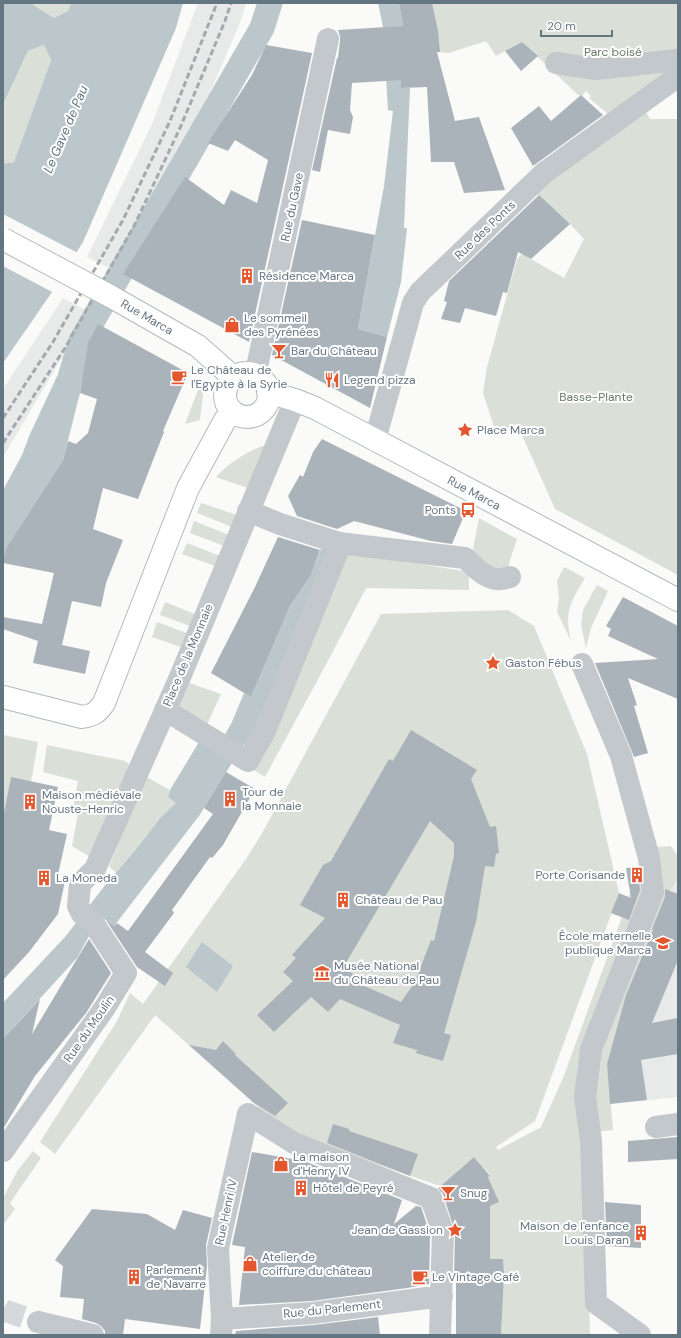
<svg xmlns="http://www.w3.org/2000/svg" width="681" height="1338" font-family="'DM Sans',sans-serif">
  <rect width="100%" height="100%" fill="#fafaf8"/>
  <path fill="#e8e9e9" d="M198,3H246L240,23L183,155L119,273L87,257L152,124Z
    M63,298L89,312L3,457V389Z
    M678,879V1097L610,1104L607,1064L626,995L670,891Z"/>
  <path fill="#dadfd7" d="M34,3H71L68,11L54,18L33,5Z
    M399,3H678V69L608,114L589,98L591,96L586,91L582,96L578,95L522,42L496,56L486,41L449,53L409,49Z
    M44,45L51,60L14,162L3,164V106L28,51Z
    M644,108L650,119H678V575L555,509L517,424L496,433L483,393L487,367L517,259L522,254L564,278L584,239L570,224L536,193L559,173Z
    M201,382L203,395L200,420L185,424Z
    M266,445L248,488L216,477C230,462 247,451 266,445Z
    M201,503L237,515L232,527L197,513Z
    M479,518L517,539L507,570L489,566L472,554Z
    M194,521L229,535L224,546L190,533Z
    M187,543L220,556L215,566L182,554Z
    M347,552L469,572V590L366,588L330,657L265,777L252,769Z
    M564,567L585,578C570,603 564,611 571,641L557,612L559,597L557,581Z
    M597,585L608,591L591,628L586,648L581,625L583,610Z
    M165,602L195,614L190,626L160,615Z
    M508,610L534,626L587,754L619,893L535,1121L496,1147L498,1150L541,1127L563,1078L622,917L632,898L629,897L633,886V882L647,881L577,1067L578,1095L588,1261L590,1335H501L502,1287L503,1284H511V1274H503V1259H490L486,1207L499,1202L488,1177L490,1175L474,1157L440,1186L321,1145L272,1119L155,1015L55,1154L40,1142L117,1021L130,993L143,1004L246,859L261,835L381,614Z
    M157,622L187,633L181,647L152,637Z
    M187,682L221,694L205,729L174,711Z
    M3,735L38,742L31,782L11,777L3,817Z
    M47,745L125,761L133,767L92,858L72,846L78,814L72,813L78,781L43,772Z
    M145,776L170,790L168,797L177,803L161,817L137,848L116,872L109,867Z
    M656,846L659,847L671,846L678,857V879L670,891L626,995L607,1064L613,1130L594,1132L595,1067Z
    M33,1151L41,1158L10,1203L15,1209L3,1225V1198L18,1170Z"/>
  <path fill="#bbc7cb" d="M3,3H34L33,5L54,18L68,11L71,3H183L176,28L83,242L50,295L3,363V164L14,162L51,60L44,45L28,51L3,105Z
    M378,3H399L407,50L401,88H410L404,228H407L401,282L387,337L358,329L384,186L393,111L388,110L383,27Z
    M74,339L88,343L80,393L63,460L6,548L3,560V490L22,455L30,434L60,370L64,364Z
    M323,543L329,545L260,723L239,752L222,740L232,722L244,693L251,697L290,606L311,575Z
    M199,742L235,758L199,816L114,926L100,916L77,958L3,1039V1003L65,937L106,884L137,848L161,817L176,803L168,797L170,790Z
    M202,942L233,966L217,992L186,967Z"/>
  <path fill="#fafaf8" d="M3,214L78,253L54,293L3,266Z"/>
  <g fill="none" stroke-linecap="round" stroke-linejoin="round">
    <path stroke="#bbc7cb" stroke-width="25" d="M71,374L81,341L262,28L270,3"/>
  </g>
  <path fill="#aab3b9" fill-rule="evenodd" d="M399,3H432L438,31L440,52H437L455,121L479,117L505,190L464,193L454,162H431L427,87L401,88V80L352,83L350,110L353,117L350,134L328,130L320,172L312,170L337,58H338L340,41V36L338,30L403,26Z
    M522,42L538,56L521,71L505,51Z
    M266,45L312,53L249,342L123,274L185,177L224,205L231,190L257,203L268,160L235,140L228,151L208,143L252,75Z
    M581,95L603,115L533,166L511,128L539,106L551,121Z
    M539,195L570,224L531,259L518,252L507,293L503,292L496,316L465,308L460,323L441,319L447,302L444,301L449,281Z
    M302,220L375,235L358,329L387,337L370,408L272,355Z
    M98,324L188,373L163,431L164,432L138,499L103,488L93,529L123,540L106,583L101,607L72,601L62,645L90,651L85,674L33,663L38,641L3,629V617L42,624L54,573L3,563V560L6,548L63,460L68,441L76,444L88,433L97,399L80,393L88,343Z
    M322,439L466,511L452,544L431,541L354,521L337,529L297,516L288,496L300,475L303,477L313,452Z
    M278,537L320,550L311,575L290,606L251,697L211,673L255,587Z
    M623,597L678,626V699L628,678L637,705L634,706L648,753L634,757L595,663L658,659L608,636L611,629L606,626Z
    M411,730L477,770L471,779L490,827L496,826L499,853L496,854L494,867L485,866L476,922L444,1033L451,1035L443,1061L416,1053L417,1050L393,1043L400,1025L340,999L328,1012L311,997L274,1032L257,1015L293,981L283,972L296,958L292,955L325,918L300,905L323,865L331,861L389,759L393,761ZM430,821L454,843V856L434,941L431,940L415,982L401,1002L362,985L363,983L344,966Z
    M226,772L255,789L223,845L212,858L210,857L172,910L174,913L145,952L173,973L165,986L137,967L106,920L114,926L117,923L128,931L213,814L204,808Z
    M11,777L58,787L49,830L67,834L57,879L65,881L58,914L29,952L3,980V817Z
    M637,867L640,890L629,920L611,913L619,893L631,898L626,868Z
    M665,889L678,894V960L652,1023L678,1018V1054L641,1060L647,1100L610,1104L607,1064L626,995L653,930L652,929L665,897Z
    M89,939L111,973L86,1013L35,1076L3,1129V1039L40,999L32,1034Z
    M223,1041L236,1054L235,1055L288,1103L275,1116L254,1103L189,1045L216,1050Z
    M333,1124L349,1129V1131L418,1154L410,1176L327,1143Z
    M678,1137V1159L628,1162V1141Z
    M252,1152L304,1161L402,1200L394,1224L416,1206L421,1207L430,1234L429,1284L407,1288L312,1301L239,1305L245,1247L232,1245Z
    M474,1157L490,1176L488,1177L499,1202L490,1206V1259H503L504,1274L501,1335H456V1279H454L455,1232L443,1194L438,1188Z
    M605,1202L641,1205V1248L607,1246Z
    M92,1209L147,1214L175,1230L183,1210L212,1218L206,1245L207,1266L200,1329L125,1319L123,1335H105V1331L101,1326L96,1323L82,1319L84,1299L60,1297L63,1266L55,1260Z
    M378,1317L380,1335H235L236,1331L314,1325Z"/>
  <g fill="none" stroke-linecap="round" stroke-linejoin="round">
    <path stroke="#d5d9db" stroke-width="22" stroke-dasharray="22 11" stroke-linecap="butt" d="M3,1309L6,1311L38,1322"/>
    <defs>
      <path id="secondary" d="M110,296L198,346L234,378
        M225 395a22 22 0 1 1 44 0a22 22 0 1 1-44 0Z
        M268,392L295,400L315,408L678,600
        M3,697L82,717C94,715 97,713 104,703L188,488L225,420L233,412"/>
    </defs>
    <use href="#secondary" stroke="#b3babf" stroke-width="24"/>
    <path stroke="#c3c8cc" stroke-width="22" d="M556,63L596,69L678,60
      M255,376L328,39
      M375,440L413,303L420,292L544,173L670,82L678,79
      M248,511L280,524L339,543L465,558C474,566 484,578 497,579C501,580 506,578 510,577
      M582,664L621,756L649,858L653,892L591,1049L585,1097L591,1141L596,1303L640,1335
      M165,710L248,761L265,731L341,543
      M656,1127L678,1124
      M3,1151L104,1009L126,973L94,924L82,914L78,906L80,884L95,869L180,677L295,400
      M222,1319L313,1313L442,1296
      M38,1322L93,1335
      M221,1335L222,1319L218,1248L248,1114L294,1143L431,1198L443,1232L440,1335"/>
    <use href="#secondary" stroke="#fff" stroke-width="22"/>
    <path stroke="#a2aab0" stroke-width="3" stroke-dasharray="6 3" stroke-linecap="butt" d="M3,418L53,342L123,220L170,121L217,3
      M3,443L65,348L134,226L180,128L225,21L231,3"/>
    <defs>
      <path id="secondary-bridge" d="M3,239L110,296"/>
    </defs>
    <use href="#secondary-bridge" stroke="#b3babf" stroke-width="24" stroke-linecap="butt"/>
    <use href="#secondary-bridge" stroke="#fff" stroke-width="22"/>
  </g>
  <defs>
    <symbol id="building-bare" viewBox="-9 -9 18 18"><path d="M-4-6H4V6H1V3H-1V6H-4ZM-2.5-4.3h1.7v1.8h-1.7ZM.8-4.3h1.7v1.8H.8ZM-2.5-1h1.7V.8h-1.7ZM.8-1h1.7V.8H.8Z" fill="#e4572e" stroke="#fff" stroke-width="2.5" paint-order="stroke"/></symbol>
    <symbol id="shop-bare" viewBox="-9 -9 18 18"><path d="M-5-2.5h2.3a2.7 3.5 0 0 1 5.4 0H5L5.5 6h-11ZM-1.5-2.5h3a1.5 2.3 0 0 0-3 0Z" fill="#e4572e" stroke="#fff" stroke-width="2.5" paint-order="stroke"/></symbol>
    <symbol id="bar-bare" viewBox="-9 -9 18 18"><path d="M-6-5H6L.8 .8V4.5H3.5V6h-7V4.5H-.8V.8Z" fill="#e4572e" stroke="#fff" stroke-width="2.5" paint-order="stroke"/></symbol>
    <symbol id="cafe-bare" viewBox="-9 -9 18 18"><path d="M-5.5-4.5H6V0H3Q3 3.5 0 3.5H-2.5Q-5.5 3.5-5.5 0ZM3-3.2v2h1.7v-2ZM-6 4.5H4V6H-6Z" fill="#e4572e" stroke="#fff" stroke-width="2.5" paint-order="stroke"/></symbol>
    <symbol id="restaurant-bare" viewBox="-9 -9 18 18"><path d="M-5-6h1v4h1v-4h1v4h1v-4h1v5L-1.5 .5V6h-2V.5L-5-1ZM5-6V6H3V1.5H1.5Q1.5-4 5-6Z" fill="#e4572e" stroke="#fff" stroke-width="2.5" paint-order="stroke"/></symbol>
    <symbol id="sight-bare" viewBox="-9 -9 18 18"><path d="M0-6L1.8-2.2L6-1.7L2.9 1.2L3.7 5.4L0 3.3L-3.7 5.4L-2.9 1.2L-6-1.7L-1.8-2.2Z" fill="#e4572e" stroke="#fff" stroke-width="2.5" paint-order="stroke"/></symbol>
    <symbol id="bus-bare" viewBox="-9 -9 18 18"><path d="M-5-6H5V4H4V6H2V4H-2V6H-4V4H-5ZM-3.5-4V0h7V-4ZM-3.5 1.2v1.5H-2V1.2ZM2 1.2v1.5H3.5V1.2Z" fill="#e4572e" stroke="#fff" stroke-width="2.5" paint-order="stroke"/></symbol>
    <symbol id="school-bare" viewBox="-9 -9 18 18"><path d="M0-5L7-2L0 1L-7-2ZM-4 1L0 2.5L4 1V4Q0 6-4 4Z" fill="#e4572e" stroke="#fff" stroke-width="2.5" paint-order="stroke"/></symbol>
    <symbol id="museum-bare" viewBox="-9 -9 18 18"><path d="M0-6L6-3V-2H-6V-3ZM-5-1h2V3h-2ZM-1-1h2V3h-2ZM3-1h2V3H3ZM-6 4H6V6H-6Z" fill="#e4572e" stroke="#fff" stroke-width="2.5" paint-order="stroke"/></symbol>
  </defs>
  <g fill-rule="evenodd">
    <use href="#building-bare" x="236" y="265" width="22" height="22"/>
    <use href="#shop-bare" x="221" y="314" width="22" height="22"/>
    <use href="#bar-bare" x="268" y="340" width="22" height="22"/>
    <use href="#cafe-bare" x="168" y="366" width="22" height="22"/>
    <use href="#restaurant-bare" x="321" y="369" width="22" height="22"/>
    <use href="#sight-bare" x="454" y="419" width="22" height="22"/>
    <use href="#bus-bare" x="457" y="499" width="22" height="22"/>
    <use href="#sight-bare" x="482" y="652" width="22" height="22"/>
    <use href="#building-bare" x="219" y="788" width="22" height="22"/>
    <use href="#building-bare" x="19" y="791" width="22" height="22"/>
    <use href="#building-bare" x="626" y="864" width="22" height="22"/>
    <use href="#building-bare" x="33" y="867" width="22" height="22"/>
    <use href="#building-bare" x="332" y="889" width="22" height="22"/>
    <use href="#school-bare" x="652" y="932" width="22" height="22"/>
    <use href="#museum-bare" x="311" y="962" width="22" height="22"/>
    <use href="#shop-bare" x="270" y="1153" width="22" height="22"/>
    <use href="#building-bare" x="290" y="1177" width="22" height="22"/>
    <use href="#bar-bare" x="437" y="1182" width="22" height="22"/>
    <use href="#sight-bare" x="444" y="1219" width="22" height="22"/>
    <use href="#building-bare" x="630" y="1222" width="22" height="22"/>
    <use href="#shop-bare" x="239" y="1253" width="22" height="22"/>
    <use href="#building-bare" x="123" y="1266" width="22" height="22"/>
    <use href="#cafe-bare" x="409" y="1266" width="22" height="22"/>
  </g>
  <g text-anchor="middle" stroke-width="4" stroke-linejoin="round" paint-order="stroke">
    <g font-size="12" fill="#687a64" stroke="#fff">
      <text x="613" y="56">Parc boisé</text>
      <text x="596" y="401">Basse-Plante</text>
    </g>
    <g font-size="12" fill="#657683" stroke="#fff">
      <text transform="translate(292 207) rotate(-78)" y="4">Rue du Gave</text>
      <text transform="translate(485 230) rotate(-44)" y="4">Rue des Ponts</text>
      <text transform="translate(147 317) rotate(30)" y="4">Rue Marca</text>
      <text transform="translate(474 493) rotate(28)" y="4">Rue Marca</text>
      <text transform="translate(188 655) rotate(-67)" y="4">Place de la Monnaie</text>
      <text transform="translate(89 1029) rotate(-55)" y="4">Rue du Moulin</text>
      <text transform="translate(226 1212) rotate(-78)" y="4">Rue Henri IV</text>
      <text transform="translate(332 1309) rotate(-6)" y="4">Rue du Parlement</text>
    </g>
    <g font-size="12" fill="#657683" stroke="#fff" text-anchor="start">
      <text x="259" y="280">Résidence Marca</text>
      <text x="244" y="322">Le sommeil<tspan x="244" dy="14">des Pyrénées</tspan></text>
      <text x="291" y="355">Bar du Château</text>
      <text x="191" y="374">Le Château de<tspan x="191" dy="14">l'Egypte à la Syrie</tspan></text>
      <text x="344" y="384">Legend pizza</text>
      <text x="477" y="434">Place Marca</text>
      <text x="456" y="514" text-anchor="end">Ponts</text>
      <text x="505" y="667">Gaston Fébus</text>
      <text x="242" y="796">Tour de<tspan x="242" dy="14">la Monnaie</tspan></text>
      <text x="42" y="799">Maison médiévale<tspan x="42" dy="14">Nouste-Henric</tspan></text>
      <text x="625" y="879" text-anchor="end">Porte Corisande</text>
      <text x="56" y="882">La Moneda</text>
      <text x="355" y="904">Château de Pau</text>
      <text x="651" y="940" text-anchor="end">École maternelle<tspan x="651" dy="14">publique Marca</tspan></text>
      <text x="334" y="970">Musée National<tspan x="334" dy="14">du Château de Pau</tspan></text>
      <text x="293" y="1161">La maison<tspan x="293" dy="14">d'Henry IV</tspan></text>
      <text x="313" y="1192">Hôtel de Peyré</text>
      <text x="460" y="1197">Snug</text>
      <text x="629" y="1230" text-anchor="end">Maison de l'enfance<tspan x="629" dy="14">Louis Daran</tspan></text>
      <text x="443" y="1234" text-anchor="end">Jean de Gassion</text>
      <text x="262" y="1261">Atelier de<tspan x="262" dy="14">coiffure du château</tspan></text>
      <text x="146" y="1274">Parlement<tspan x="146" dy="14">de Navarre</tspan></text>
      <text x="432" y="1281">Le Vintage Café</text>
    </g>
    <g font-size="13" font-style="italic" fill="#60757c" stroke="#fff">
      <text transform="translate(65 129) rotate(-67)" y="5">Le Gave de Pau</text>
    </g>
  </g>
  <rect width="681" height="1338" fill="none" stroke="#657683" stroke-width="8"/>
  <path d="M541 30v6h71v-6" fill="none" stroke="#657683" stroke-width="2"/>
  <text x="547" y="30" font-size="12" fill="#657683" stroke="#ffffff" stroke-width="3" paint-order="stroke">20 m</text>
</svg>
